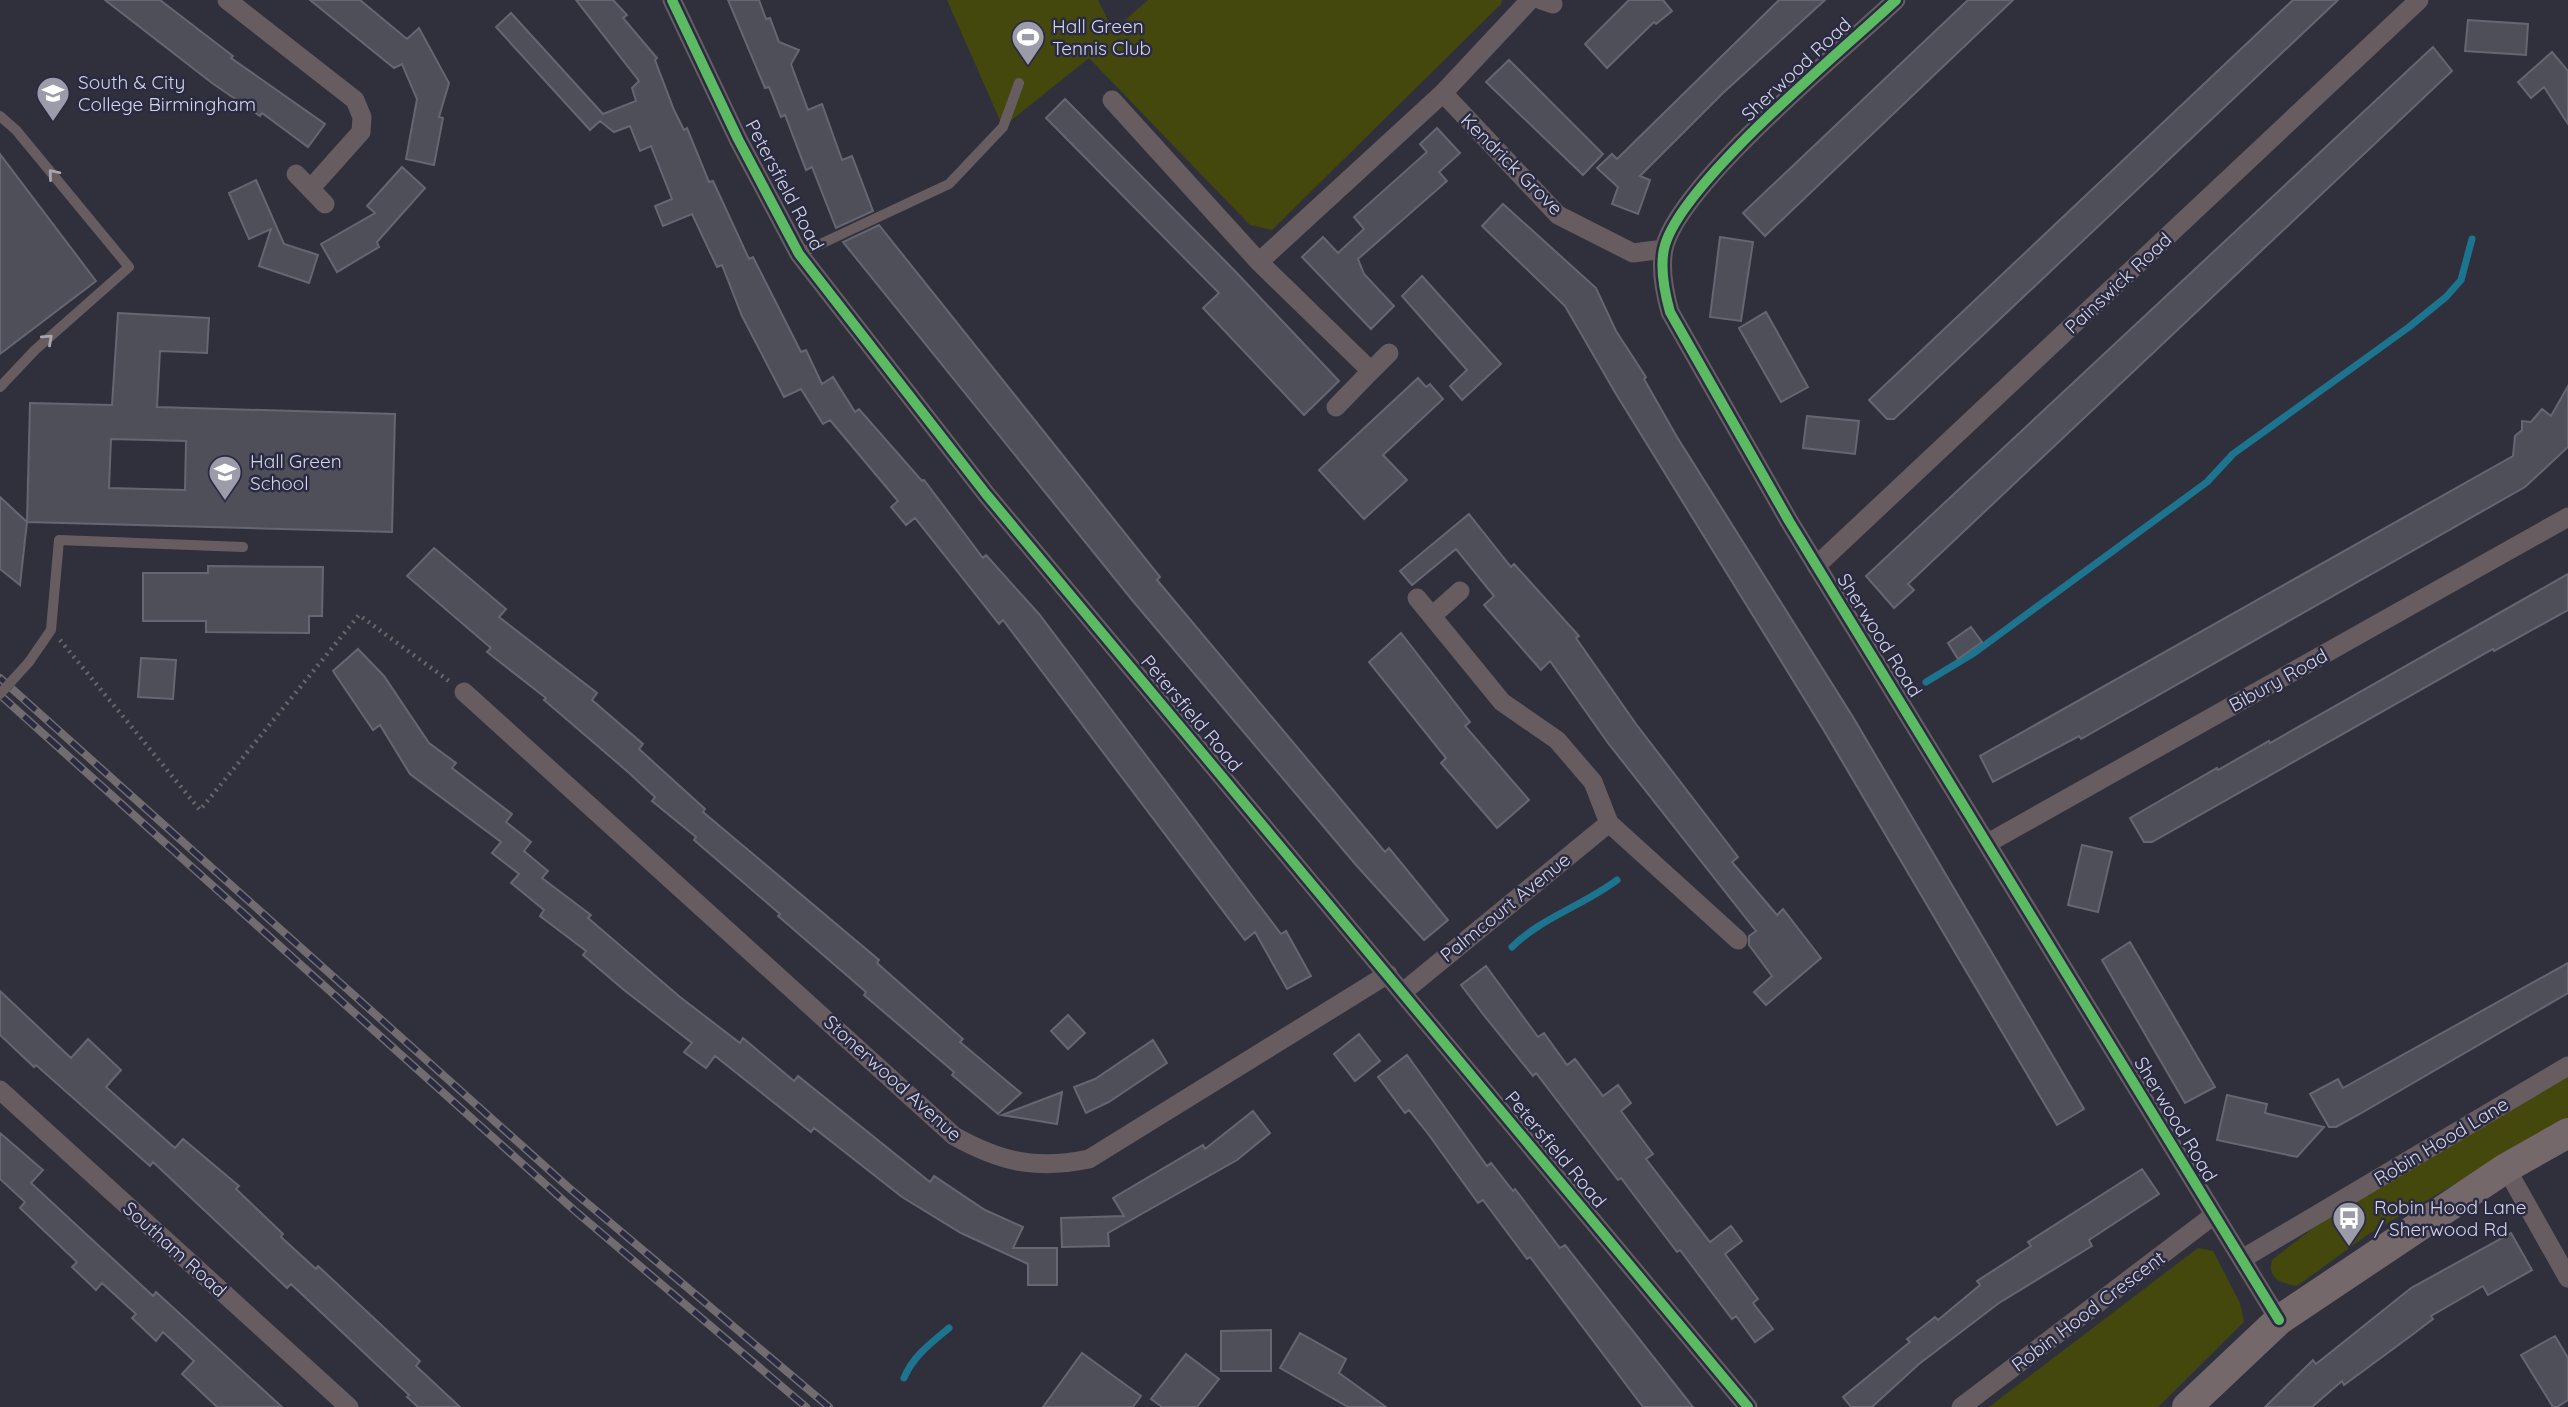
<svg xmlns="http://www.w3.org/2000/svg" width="2568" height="1407" font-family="Quicksand,sans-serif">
  <rect width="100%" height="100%" fill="#30303c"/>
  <path fill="#44480d" d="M947,0H1098L1113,31L1148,0H1502L1501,4L1272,230L1250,225L1089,58L1003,127Z
    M2568,1075V1119L2370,1233L2297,1286C2281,1283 2267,1279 2272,1260L2335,1211Z
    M2198,1248L2213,1251L2240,1303L2244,1322L2158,1407H1989Z"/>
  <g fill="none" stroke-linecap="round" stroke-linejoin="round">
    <path stroke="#1d748f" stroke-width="7" d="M1926,682L1974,653L2207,482L2233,454L2409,327L2446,297L2461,280L2472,239
      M1512,947C1541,918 1584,905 1617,880
      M904,1378C913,1356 931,1343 949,1328"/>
  </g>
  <path fill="#4e4f59" stroke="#656671" stroke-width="2" fill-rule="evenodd" d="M105,0H160L233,56L231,58L325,124L308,147L262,113L260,116L212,83Z
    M310,0H360L407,39L419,28L449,83L439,117L443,118L434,165L406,159L417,99L402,64L394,68Z
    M576,0H613L627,15L623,18L657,58L655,60L674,110L684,130L687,128L709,182L713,181L749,259L753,257L801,352L806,350L822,384L833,377L855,412L859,409L922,481L924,480L983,558L986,555L1039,614L1281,934L1286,931L1311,976L1287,989L1255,932L1245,940L1003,620L999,624L915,518L906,525L891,507L898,501L830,420L823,424L801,389L784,397L742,316L722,265L717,267L692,214L663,226L655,206L672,199L651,146L640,151L630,126L614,132L600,121L590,130L496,27L511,13L603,114L636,101L632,88L639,81Z
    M728,0H759L766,19L770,18L779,42L799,50L791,64L808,110L822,104L842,160L852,156L873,211L836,228L812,167L806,170L785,115L781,117L769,87L765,88Z
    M1629,0H1663L1672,11L1656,24L1654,22L1607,68L1585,44Z
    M1779,0H1825L1723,93L1640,176L1650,180L1638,214L1612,204L1618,187L1597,168L1612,154L1617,159Z
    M1968,0H2013L1765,236L1743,213Z
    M2293,0H2338L1894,419H1887L1869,400Z
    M2468,20L2528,24L2526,55L2465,51Z
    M2433,47L2452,71L1908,584L1914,590L1894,608L1866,576Z
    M2552,52L2568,71V124L2544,87L2531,98L2518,82Z
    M1509,60L1603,154L1583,175L1486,82Z
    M1065,99L1234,270L1339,381L1304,415L1203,308L1219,293L1046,118Z
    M1437,128L1460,153L1439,172L1447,181L1358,259L1364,274L1394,306L1371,329L1302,257L1323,237L1338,253L1364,229L1354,217L1427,152L1420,144Z
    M0,154L96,281L0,354Z
    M402,167L425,188L377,242L379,247L337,272L321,244L375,213L367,206Z
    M256,180L284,244L318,255L309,283L259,266L271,229L249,239L229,193Z
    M1503,204L1596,288L1616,331L1646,377L1644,379L1677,437L1853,717L2084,1109L2057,1125L1823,729L1616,394L1565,306L1482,226Z
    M879,225L1160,577L1157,580L1385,852L1389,848L1448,920L1424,940L1356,865L1132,600L843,242Z
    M1720,237L1753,242L1741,321L1710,317Z
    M1422,276L1501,364L1462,400L1450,386L1467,370L1402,296Z
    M1766,312L1808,387L1781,402L1739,328Z
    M118,313L209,318L207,353L160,351L157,407L395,414L392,532L27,522L30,403L112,405ZM111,439L186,441L185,490L109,488Z
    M1418,378L1426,387L1430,384L1443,399L1383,455L1407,480L1364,519L1319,470Z
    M2568,386V447L2525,487L2081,739L2079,736L1993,782L1980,756L2513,456L2515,436L2522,430V421L2531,422L2542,409L2551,416Z
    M1807,416L1859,421L1855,454L1803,448Z
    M0,497L27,522L20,585L0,569Z
    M1469,514L1511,567L1514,564L1579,636L1576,638L1636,724L1738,857L1732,862L1777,915L1783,909L1821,958L1766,1005L1754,992L1772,976L1749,945V936L1756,931L1608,743L1550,661L1541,670L1484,605L1494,596L1456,549L1412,585L1400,571Z
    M434,548L506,609L499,617L597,693L592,700L643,744L639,749L705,809L703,812L879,960L877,963L963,1039L960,1042L1021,1093L998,1114L971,1091L952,1075L954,1072L864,995L866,992L778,916L780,914L694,840L696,837L652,801L655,797L628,772L544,700L546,698L487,652L491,648L407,576Z
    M208,566L323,567L322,616H309V633L206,632V621H143V573H208Z
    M2568,574V610L2494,651L2493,649L2152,842H2144L2130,818L2217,768L2218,770L2269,741L2270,743Z
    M1971,627L1982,642L1958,659L1948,643Z
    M1401,633L1470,722L1465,726L1529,800L1497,828L1441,763L1446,758L1369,662Z
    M358,649L384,676L429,743L456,763L452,768L512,814L506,822L531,842L524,851L548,871L542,878L591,915L588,918L680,997L740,1043L743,1038L794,1081L798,1076L930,1182L934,1176L985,1210L1023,1227L1013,1248H1057V1285H1028V1264L961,1233L902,1197L814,1128L811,1132L715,1056L706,1068L684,1052L692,1043L624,990L583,955L586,951L540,916L544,910L511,883L519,874L492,853L501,842L410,774L380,725L373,730L333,671Z
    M141,658L176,660L173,699L138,697Z
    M2082,845L2112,852L2098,912L2068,905Z
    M2130,942L2215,1087L2185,1103L2102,960Z
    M2568,963V993L2358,1115L2336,1127H2329L2310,1094L2338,1079L2343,1088Z
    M1486,966L1538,1037L1544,1033L1567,1065L1575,1059L1603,1096L1618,1085L1631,1103L1621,1111L1653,1154L1646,1159L1710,1242L1731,1226L1742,1241L1725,1254L1758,1299L1753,1303L1773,1329L1755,1342L1736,1316L1732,1319L1680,1250L1677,1252L1621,1178L1618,1180L1536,1073L1533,1076L1486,1018L1461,985Z
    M0,991L71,1058L88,1039L121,1070L106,1087L175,1148L183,1139L239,1186L236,1189L283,1234L281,1237L316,1269L318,1266L420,1361L416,1366L460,1407H418L407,1397L409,1395L291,1284L287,1288L153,1162L150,1166L36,1065L34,1067L0,1035Z
    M1068,1015L1085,1033L1068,1049L1051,1031Z
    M1359,1034L1380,1061L1355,1081L1334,1054Z
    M1153,1040L1167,1063L1109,1102L1086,1113L1074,1087L1095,1079Z
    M1407,1055L1487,1166L1491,1163L1513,1191L1515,1189L1560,1248L1565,1245L1693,1407H1643L1530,1257L1527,1259L1483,1200L1478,1203L1426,1131L1409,1110L1405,1113L1378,1077Z
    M1062,1092L1057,1124L1002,1115Z
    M2227,1095L2267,1104L2265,1113L2324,1127L2297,1157L2217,1140Z
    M1253,1111L1270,1133L1237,1160L1108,1233L1109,1246L1062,1247L1061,1218L1124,1216L1113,1198L1203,1145L1205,1149Z
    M0,1133L43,1170L31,1183L153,1296L156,1292L282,1407H217L182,1374L194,1361L163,1332L156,1341L132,1318L136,1314L102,1283L96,1290L72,1267L77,1262L20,1208L25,1202L0,1179Z
    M2142,1169L2159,1194L2089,1240L2092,1246L1999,1303L1919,1364L1872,1407H1851L1843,1397L1910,1342L1907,1339L1935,1317L1938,1320L1980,1285L1977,1281L2031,1246L2028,1242Z
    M2511,1233L2532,1270L2488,1295L2483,1286L2431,1316L2433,1319L2412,1335L2344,1385L2342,1381L2312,1407H2265L2313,1360L2316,1364L2411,1288Z
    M1271,1330V1371H1221V1331Z
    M1300,1333L1346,1359L1339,1373L1386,1407H1348L1280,1368Z
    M2555,1336L2568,1358V1400L2557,1407H2553L2521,1355Z
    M1082,1353L1141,1396L1133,1407H1043Z
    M1186,1354L1219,1379L1197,1407H1162L1151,1399Z"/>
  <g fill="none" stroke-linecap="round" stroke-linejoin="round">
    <path stroke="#6b6569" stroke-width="4.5" stroke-dasharray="2 5" stroke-linecap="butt" d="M60,640L200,810L359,615L449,681"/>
    <path stroke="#675d61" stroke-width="10" d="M0,116L16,130L129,267L35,350L0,387
      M799,254L949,184L1003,127L1019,83
      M29,662L51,630L59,540L243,547"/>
    <path stroke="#675d61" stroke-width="19" d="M227,0L355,100L362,117L361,132L311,188
      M672,0L738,139L799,254L986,494L1748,1407
      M1541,0L1553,4
      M1896,0C1844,49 1677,186 1664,249C1660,268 1665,294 1670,312L1789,521L2279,1320
      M1443,93L1558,215L1633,253L1664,249
      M1112,100L1259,262L1443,93L1530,0
      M296,174L325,204
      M1259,262L1371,371L1336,407
      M1371,371L1389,353
      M1816,566L2419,0
      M1417,598L1502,702L1557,740L1593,782L1609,823L1738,940
      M1432,616L1460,591
      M464,692L954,1136C1001,1162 1035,1170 1089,1159L1388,974
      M1988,843L2568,517
      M1403,992L1609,823
      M0,1090L349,1407
      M2506,1168L2568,1278
      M2242,1259L2568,1066
      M1961,1407L2214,1215"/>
    <path stroke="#75686a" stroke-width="30" d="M2187,1407L2279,1320L2506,1168L2568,1133"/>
    <defs>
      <path id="rail" d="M0,678L568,1187L829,1407
        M0,695L574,1210L806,1407"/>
    </defs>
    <use href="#rail" stroke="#716c6f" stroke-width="8"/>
    <use href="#rail" stroke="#2a2b42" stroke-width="5" stroke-dasharray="16" stroke-linecap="butt"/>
    <path stroke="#675d61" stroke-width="10" d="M0,694L29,662"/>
    <defs>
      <path id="cycleway" d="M672,0L738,139L799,254L986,494L1748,1407
        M1896,0C1844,49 1677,186 1664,249C1660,268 1665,294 1670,312L1789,521L2279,1320"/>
    </defs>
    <use href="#cycleway" stroke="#2a2b42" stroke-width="15"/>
    <use href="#cycleway" stroke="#5cba63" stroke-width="10"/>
  </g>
  <defs><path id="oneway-chevron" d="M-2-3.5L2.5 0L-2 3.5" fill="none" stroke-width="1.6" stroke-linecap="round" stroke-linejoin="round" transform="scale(1.75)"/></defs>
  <g stroke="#a8a5b0">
    <use href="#oneway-chevron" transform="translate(53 174) rotate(-130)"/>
    <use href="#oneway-chevron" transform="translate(48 339) rotate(-42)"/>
  </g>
  <defs>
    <symbol id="stadium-pin" viewBox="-11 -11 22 30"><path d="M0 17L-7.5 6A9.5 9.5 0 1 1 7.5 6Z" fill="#9b9ba9" stroke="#2a2b42"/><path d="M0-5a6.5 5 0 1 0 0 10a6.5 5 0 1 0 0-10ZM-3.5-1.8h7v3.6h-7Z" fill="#fff"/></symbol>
    <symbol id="university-pin" viewBox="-11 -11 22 30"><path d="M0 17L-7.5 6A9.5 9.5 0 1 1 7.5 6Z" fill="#9b9ba9" stroke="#2a2b42"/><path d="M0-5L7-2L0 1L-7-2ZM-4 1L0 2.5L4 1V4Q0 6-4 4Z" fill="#fff"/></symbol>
    <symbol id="school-pin" viewBox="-11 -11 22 30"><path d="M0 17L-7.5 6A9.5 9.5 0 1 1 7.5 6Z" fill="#9b9ba9" stroke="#2a2b42"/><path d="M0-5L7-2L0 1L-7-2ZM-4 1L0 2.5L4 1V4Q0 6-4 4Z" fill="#fff"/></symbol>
    <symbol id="bus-pin" viewBox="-11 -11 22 30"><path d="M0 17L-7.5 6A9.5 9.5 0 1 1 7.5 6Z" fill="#9b9ba9" stroke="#2a2b42"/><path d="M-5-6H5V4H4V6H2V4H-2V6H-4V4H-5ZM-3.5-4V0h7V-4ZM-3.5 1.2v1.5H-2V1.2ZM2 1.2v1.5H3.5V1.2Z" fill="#fff"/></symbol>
  </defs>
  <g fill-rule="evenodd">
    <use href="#stadium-pin" x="1009" y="18" width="38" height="52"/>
    <use href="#university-pin" x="34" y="74" width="38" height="52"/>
    <use href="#school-pin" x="206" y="453" width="38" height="52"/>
    <use href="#bus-pin" x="2330" y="1199" width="38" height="52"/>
  </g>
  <g text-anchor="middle" stroke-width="5" stroke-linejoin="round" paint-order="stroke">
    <g font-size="19" fill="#d4d5e4" stroke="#2a2b42" text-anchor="start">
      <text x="1052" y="33">Hall Green<tspan x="1052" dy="22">Tennis Club</tspan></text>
      <text x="78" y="89">South &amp; City<tspan x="78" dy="22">College Birmingham</tspan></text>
      <text x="250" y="468">Hall Green<tspan x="250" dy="22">School</tspan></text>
      <text x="2374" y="1214">Robin Hood Lane<tspan x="2374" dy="22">/ Sherwood Rd</tspan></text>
    </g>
    <g font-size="19" fill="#d4d5e4" stroke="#2a2b42">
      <text transform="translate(1796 69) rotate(-43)" y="7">Sherwood Road</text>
      <text transform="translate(1512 164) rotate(45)" y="7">Kendrick Grove</text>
      <text transform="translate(785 185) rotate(62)" y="7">Petersfield Road</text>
      <text transform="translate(2118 283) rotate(-43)" y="7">Painswick Road</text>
      <text transform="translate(1880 635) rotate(58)" y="7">Sherwood Road</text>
      <text transform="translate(2278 680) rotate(-29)" y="7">Bibury Road</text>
      <text transform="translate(1192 713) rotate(50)" y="7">Petersfield Road</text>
      <text transform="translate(1505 907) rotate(-39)" y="7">Palmcourt Avenue</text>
      <text transform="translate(893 1078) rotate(42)" y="7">Stonerwood Avenue</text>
      <text transform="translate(2176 1119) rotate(59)" y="7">Sherwood Road</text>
      <text transform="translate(2441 1141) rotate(-31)" y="7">Robin Hood Lane</text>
      <text transform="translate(1556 1149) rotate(50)" y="7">Petersfield Road</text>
      <text transform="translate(175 1249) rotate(42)" y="7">Southam Road</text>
      <text transform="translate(2088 1311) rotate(-37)" y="7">Robin Hood Crescent</text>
    </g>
  </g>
</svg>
